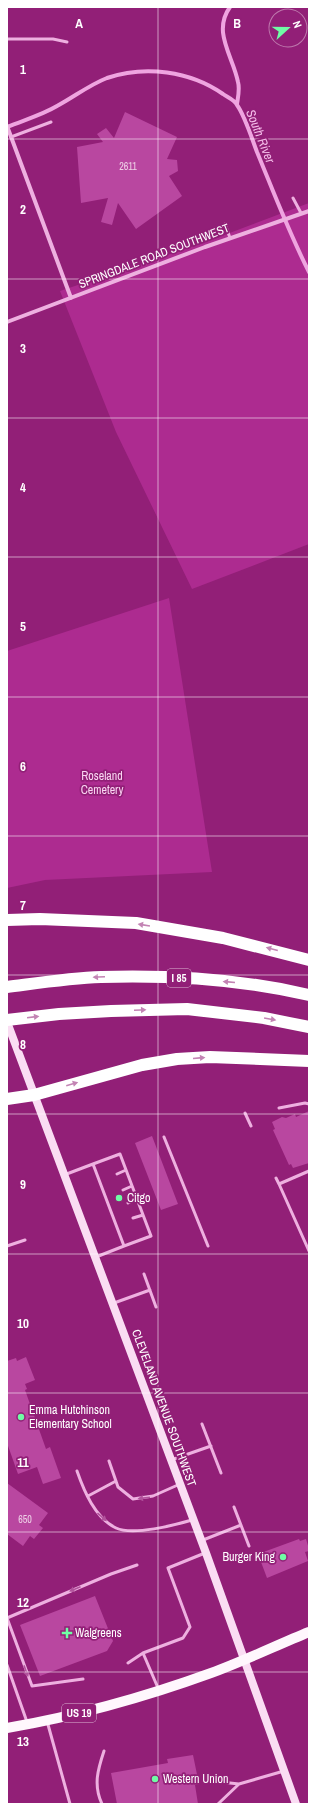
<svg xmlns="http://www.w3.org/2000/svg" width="316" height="1811" font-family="'Archivo Narrow',sans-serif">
  <rect width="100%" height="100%" fill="#921f77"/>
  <path fill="#ad2b90" d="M309,203V544L192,589L116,432L60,291L206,242Z
    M169,598L212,872L45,880L7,888V651Z"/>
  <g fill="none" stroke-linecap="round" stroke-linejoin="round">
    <path stroke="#efa4e0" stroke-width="4" d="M230,7C212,32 233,56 238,82C240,89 238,97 237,104
      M7,127C24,120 42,115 57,106C74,97 89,85 107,78C145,65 190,71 223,94C227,97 235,100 237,105C245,116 252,139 257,152C274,193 289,233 309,272"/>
  </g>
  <path fill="#b947a0" d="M125,112L177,137L167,159L177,160L178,171L169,176L182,196L136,229L118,203L112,225L101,222L108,198L81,203L77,147L103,142L97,134L106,128L114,138Z
    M309,1111V1163L293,1168L291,1164L289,1165L273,1130L275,1129L272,1122L282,1117L286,1118L295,1114L296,1117Z
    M152,1136L178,1204L161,1210L135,1143Z
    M26,1357L35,1380L25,1384L27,1389L25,1390L46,1449L50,1447L61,1478L43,1484L37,1467L18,1474L7,1443V1361L16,1358L17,1361Z
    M7,1483L48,1513L39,1525L43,1528L34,1539L30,1536L23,1546L7,1534Z
    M299,1539L300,1541L306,1539L309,1549V1551L305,1552L308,1561L267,1578L258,1554Z
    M95,1596L113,1641L107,1651L40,1676L20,1625Z
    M193,1755L199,1784L195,1785L198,1804H117L111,1773L168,1763L167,1759Z"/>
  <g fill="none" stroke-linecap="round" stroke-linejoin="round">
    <path stroke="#eeb0e0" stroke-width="3" d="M7,39H53L67,42
      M11,137L51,122
      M293,198L301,213
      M225,224L230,238
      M279,1108L305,1103L309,1104
      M245,1113L251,1126
      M164,1137L208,1246
      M93,1164L120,1154L151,1236L124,1246
      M309,1171L279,1184L309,1251
      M117,1174L126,1170
      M64,1175L93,1164L124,1246L96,1257
      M276,1178L279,1184
      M123,1190L132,1186
      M128,1203L137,1199
      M133,1218L143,1215
      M7,1246L25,1240
      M144,1274L156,1307
      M114,1303L150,1290
      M202,1424L221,1473
      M171,1460L211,1446
      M109,1461L118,1487L133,1499L153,1496L180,1484
      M77,1471C84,1491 95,1518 116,1528C133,1536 175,1525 192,1520
      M88,1496L116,1481
      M234,1507L249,1546
      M203,1540L241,1525
      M143,1653L158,1688
      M128,1663L143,1653L183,1638L190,1627L168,1568L205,1553
      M7,1665L27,1722
      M83,1679L32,1686L7,1618L111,1574L137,1565
      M47,1721L70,1804
      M221,1782L239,1784L284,1771
      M102,1804C93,1785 98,1769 104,1751
      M218,1804L239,1784"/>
    <path stroke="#eeb0e0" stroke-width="4" d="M7,126L71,298
      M7,322L205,247L309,211"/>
    <path stroke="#faddf3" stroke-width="8" d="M7,1022L206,1553L296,1804"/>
    <path stroke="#fff7fd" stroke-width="10" d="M7,1728C77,1716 145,1697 211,1673C244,1661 277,1645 309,1632"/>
    <path stroke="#fff" stroke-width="12" d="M7,920L40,919L136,923L223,938L309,960
      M7,987C38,983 70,978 101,977C170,975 241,979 309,995
      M7,1020L59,1014L111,1011L187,1009L264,1018L309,1027
      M7,1099L34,1095L142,1065L177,1059L210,1057L309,1061"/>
  </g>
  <defs><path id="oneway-solid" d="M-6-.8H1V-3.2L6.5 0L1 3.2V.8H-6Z"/></defs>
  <g fill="#c384b4">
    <use href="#oneway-solid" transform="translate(144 925) rotate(-171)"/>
    <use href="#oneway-solid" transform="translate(272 949) rotate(-165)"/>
    <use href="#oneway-solid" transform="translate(99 977) rotate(177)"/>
    <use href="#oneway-solid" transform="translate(229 982) rotate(-175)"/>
    <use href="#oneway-solid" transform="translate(140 1010) rotate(-2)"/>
    <use href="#oneway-solid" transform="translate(33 1017) rotate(-7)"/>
    <use href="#oneway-solid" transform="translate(270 1019) rotate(10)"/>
    <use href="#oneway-solid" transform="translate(199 1058) rotate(-5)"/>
    <use href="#oneway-solid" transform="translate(72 1084) rotate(-16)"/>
  </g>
  <g fill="#b2529c">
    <use href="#oneway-solid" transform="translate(144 1498) rotate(173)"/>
    <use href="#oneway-solid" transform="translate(102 1517) rotate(41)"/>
    <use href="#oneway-solid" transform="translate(75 1589) rotate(157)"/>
    <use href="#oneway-solid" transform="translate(26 1671) rotate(70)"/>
  </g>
  <path fill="none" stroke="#fff" stroke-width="1" stroke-opacity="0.55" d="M158,7V1804M7,139H309M7,279H309M7,418H309M7,557H309M7,697H309M7,836H309M7,975H309M7,1114H309M7,1254H309M7,1393H309M7,1532H309M7,1672H309"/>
  <g fill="#70fca5" stroke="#921f77" stroke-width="1.5">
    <circle cx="119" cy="1198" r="4"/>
    <circle cx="21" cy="1417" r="4"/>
    <circle cx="283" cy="1557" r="4"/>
    <path d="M65 1627h4v4h4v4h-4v4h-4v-4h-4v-4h4z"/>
    <circle cx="155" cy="1779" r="4"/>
  </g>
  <g text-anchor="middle" stroke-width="3.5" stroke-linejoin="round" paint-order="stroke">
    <g font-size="10" fill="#eed1e7">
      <text x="128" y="170">2611</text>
      <text x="25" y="1523">650</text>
    </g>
    <g fill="#921f77" stroke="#debcd6" stroke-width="1">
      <rect x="167" y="969" width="24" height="18" rx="3"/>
      <rect x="62" y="1704" width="34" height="18" rx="3"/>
    </g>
    <g font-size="11" font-weight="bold" fill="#fff">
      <text x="179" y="982">I 85</text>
      <text x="79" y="1717">US 19</text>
    </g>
    <g font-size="12" fill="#fff" stroke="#921f77">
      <text transform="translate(154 256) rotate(-21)" y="4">SPRINGDALE ROAD SOUTHWEST</text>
      <text transform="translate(164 1408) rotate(70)" y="4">CLEVELAND AVENUE SOUTHWEST</text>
    </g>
    <g font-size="12" fill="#fad6f2" stroke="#921f77">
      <text x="102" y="780">Roseland<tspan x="102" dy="14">Cemetery</tspan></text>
    </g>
    <g font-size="12" fill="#fff" stroke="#921f77" text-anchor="start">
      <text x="127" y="1202">Citgo</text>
      <text x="29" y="1414">Emma Hutchinson<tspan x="29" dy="14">Elementary School</tspan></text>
      <text x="275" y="1561" text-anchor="end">Burger King</text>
      <text x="75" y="1637">Walgreens</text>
      <text x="163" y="1783">Western Union</text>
    </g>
    <g font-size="13" font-style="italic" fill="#f4bce9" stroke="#921f77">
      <text transform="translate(261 136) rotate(68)" y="5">South River</text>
    </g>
  </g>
  <g font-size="13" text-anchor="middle" font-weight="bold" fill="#fff" stroke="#921f77" stroke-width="3.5" stroke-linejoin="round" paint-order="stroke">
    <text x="79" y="28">A</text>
    <text x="237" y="28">B</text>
    <text x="23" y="74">1</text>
    <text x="23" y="214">2</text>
    <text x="23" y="353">3</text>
    <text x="23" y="492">4</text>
    <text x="23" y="631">5</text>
    <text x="23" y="771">6</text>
    <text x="23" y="910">7</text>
    <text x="23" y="1049">8</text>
    <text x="23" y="1189">9</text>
    <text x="23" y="1328">10</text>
    <text x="23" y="1467">11</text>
    <text x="23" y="1607">12</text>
    <text x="23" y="1746">13</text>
  </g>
  <rect width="316" height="1811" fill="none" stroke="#ffffff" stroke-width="16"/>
  <g transform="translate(288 28) rotate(69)"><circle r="19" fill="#921f77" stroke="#be79ad"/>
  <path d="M0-3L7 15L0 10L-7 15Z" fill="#70fca5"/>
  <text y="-6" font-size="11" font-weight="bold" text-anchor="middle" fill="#ffffff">N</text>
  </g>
</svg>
